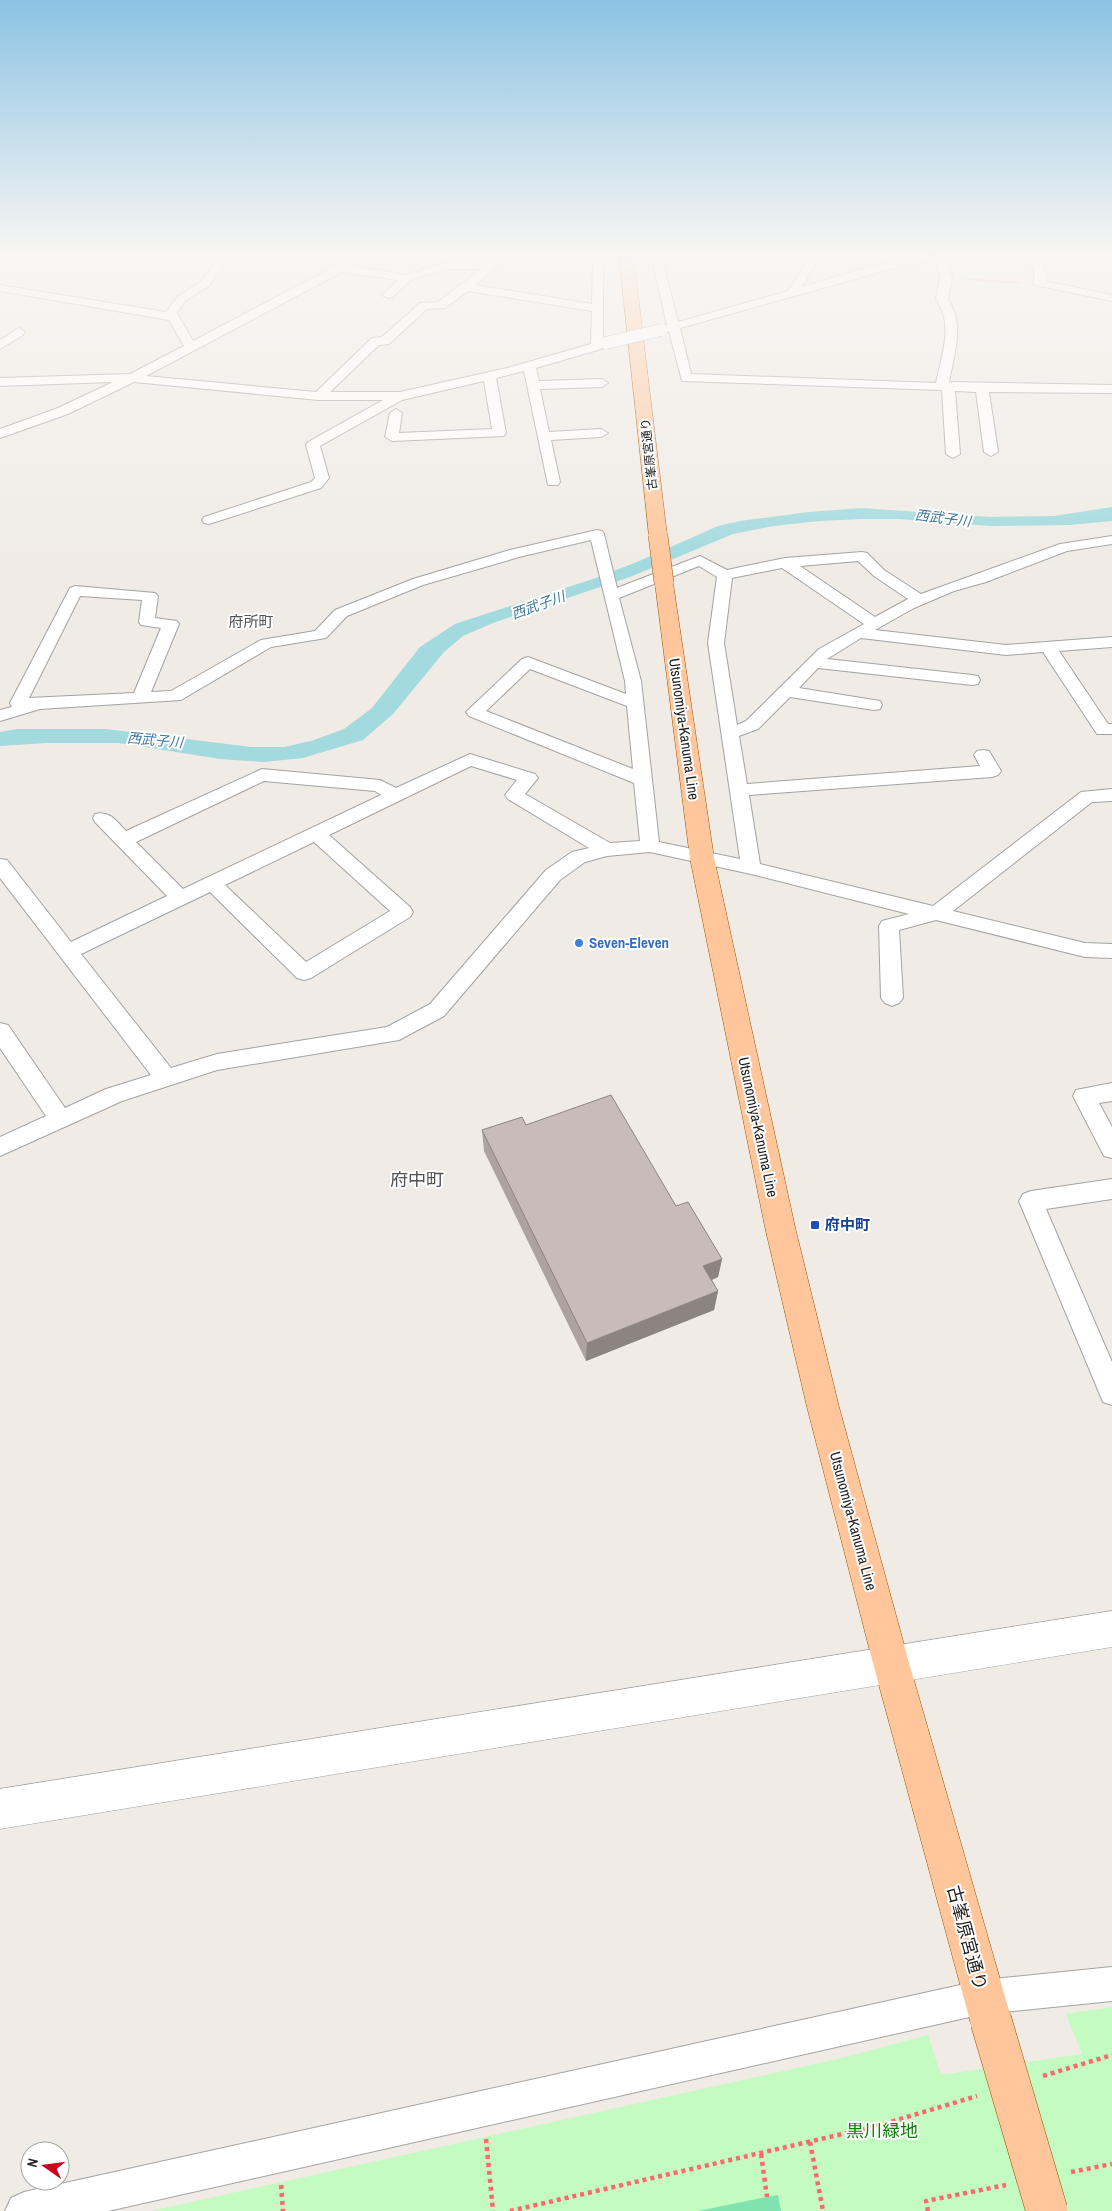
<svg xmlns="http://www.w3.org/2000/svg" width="1112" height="2211" font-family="'Archivo Narrow','Noto Sans JP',sans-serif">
  <rect width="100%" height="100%" fill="#f0ebe5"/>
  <path fill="#c3fbc0" d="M1112,2007V2211H151L842,2058L928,2035L941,2075L1082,2054L1066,2014Z"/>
  <path fill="#80e2af" d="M778,2195L781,2211H698L767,2197Z"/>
  <path fill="#a3dadf" d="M1112,507V521L1070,525L990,526L899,519H861L820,521L773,526L733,534L630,577L493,623L463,636L444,652L393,714L363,740L303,758L264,762L220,759L119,743H46L0,746V732L17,729H106L251,747H284L311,741L344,729L372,708L420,647L455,624L593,579L637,562L718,526L740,521L809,512L861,508L991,517L1054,516Z"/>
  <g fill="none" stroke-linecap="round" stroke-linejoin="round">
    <defs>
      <path id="minor" d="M222,254H233L209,286L186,300L177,313L193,341L358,254H372L352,266L406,275L445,263H489L500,254H512L475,285L592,304L593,254H603V340H610L612,343L601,349L536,368L539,381L602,379L608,383L602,387L540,389L549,432L601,429L608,433L601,437L551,440L560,482L558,485H548L524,371L496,378L506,433L504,436L392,441L385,437L390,413L396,409L402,413L399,433L492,429L484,381L402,400L320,446L329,478L321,488L209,524L204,523L202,520L204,517L311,482L315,478L306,445L308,442L383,400H319L134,382L68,414L0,438V429L58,408L113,382L0,386V378L130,374L184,346L169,320L0,291V285L166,312L178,296L201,282ZM446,269H481L438,302L420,303L382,337L372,338L316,392L146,376L342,272L398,280L382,295L388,298L392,297L411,280ZM468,291L592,311L591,344L507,368L400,392H330L379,345L389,344L427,309L445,308Z
        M651,254H661L678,322L788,291L806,263L804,254H814L816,263L802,287C850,273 901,254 951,254L945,257L952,278L948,299C965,325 954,354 949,382L1112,385V393L989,392L998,452L991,456L984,452L976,392L955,391L960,454L953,458L946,454L942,390L682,381L669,331L661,334L655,330L657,327L667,325ZM935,260L940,278L936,299C954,325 942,354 936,383L691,374L680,328L891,269Z
        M1027,254H1038L1047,275L1045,281L1112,295V301L1035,285L1033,283L1035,275Z
        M19,328L25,332L23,335L0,349V340Z
        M597,530L602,531L604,534L617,588L700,556L727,570L785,558L862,552L867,553L884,570L921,594L1060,544L1112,536V544L1067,551L986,582L954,591L914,608L875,630L1006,645L1112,637V647L1059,651L1108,724H1112V734H1097L1043,652L1006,655L861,638L827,659L972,675L978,676L980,680L978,684L972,685L818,668L799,688L874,700L880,701L882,705L880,709L874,710L790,697L758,729L739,736L747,784L980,766L974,755L977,751L983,750L989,751L1001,771L998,775L992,777L749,795L760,864L933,906L1081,792L1112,789V801L1092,802L953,911L1085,943L1112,944V958L1085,957L936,920L899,930L903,998L899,1003L892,1006L885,1003L881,998L879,926L882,921L909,914L751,874L650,852L607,856L585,862L560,880L444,1016L399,1040L217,1070L122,1101L0,1156V1137L46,1116L0,1048V1023L8,1025L65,1108L106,1089L151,1075L0,878V859L7,860L71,942L167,896L95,822L93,818L95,814C110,810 117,822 126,831L262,769L380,780L396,788L470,754L535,774L538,778L525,794L610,843L640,841L634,783L469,716L466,712L522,659L528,657L626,694L625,681L591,540L519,557L423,585L347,616L326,638L271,647L181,700L40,709L0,721V710L12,707L10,703L70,588L75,586L155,593L158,596L155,618L177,621L179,624L151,692L171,691L261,640L315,631L335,610L413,579L510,550ZM858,561L874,576L908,599L875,617L800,566ZM699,566L717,577L708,643L740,859L659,842L641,681L619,598ZM782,568L864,624L819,649L746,721L737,725L724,643L732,578ZM80,596L142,600L139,622L141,625L161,628L134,693L29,698ZM530,669L627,706L633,769L486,711ZM471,766L517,780L505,795L508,799L589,848L572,852L546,870L430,1004L387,1027L217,1054L171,1068L81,954L210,892L297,978L304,980L311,978L410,917L413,912L410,907L329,835ZM264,781L375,791L381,795L183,889L136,842ZM314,842L390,911L306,962L225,885Z
        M1112,1083V1101L1099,1103L1112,1127V1158L1104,1156L1073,1096L1076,1090Z
        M1112,1179V1199L1046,1209L1112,1362V1405L1103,1402L1019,1201L1023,1194L1031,1191Z
        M1112,1967V2001L983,2014L108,2211H5L11,2198L24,2192L983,1980Z"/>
      <path id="tertiary" d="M0,254H24L18,258L0,260Z
        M1112,1611V1647L0,1829V1789Z"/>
      <path id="primary" d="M619,254H633L667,535L664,539L658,540L652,539L649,535Z
        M664,577L671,579L673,583L714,858L795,1227L839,1407L909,1663L1012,2021L1006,2036L991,2042L976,2036L970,2021L873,1663L807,1407L765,1227L690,858L655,583L657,579Z"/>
    </defs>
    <use href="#minor" stroke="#a3a3a3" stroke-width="2"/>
    <use href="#tertiary" stroke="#a3a3a3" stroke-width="1"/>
    <use href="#primary" stroke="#995200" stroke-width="1"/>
    <path stroke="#fe676c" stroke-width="2" stroke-dasharray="1 1" stroke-linecap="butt" d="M964,279L1020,283"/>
    <path stroke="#fe676c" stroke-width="4.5" stroke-dasharray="4 4" stroke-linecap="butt" d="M1043,2076L1112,2055
      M486,2139L493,2211
      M810,2142L823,2211
      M761,2154L767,2197
      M1071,2172L1112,2164
      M281,2185L283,2211
      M510,2211L877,2126L977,2096
      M928,2211L926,2201L1006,2185"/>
    <use href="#minor" fill="#fff" fill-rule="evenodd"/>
    <use href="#tertiary" fill="#fff" fill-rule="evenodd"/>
    <use href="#primary" fill="#ffc69b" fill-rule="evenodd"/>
    <defs>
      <path id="minor-bridge" d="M606,343L661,330"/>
      <path id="primary-bridge-far1" d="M658,535L664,583"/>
      <path id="primary-bridge" d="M991,2021L1047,2211"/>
    </defs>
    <use href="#minor-bridge" stroke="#a3a3a3" stroke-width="13" stroke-linecap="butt"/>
    <use href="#primary-bridge-far1" stroke="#995200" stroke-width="20" stroke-linecap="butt"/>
    <use href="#primary-bridge" stroke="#995200" stroke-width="42" stroke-linecap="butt"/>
    <use href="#minor-bridge" stroke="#fff" stroke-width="12"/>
    <use href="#primary-bridge-far1" stroke="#ffc69b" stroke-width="19"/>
    <use href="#primary-bridge" stroke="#ffc69b" stroke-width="41"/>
  </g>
  <path fill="#aca29e" d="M307,254H323L322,255Z
    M526,1125L676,1206L722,1259L718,1277L712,1280L718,1291L714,1310L586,1361L484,1151L482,1130Z"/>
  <path fill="#8c8481" d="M722,1259L718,1277L700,1285L703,1266Z
    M718,1291L714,1310L586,1361L587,1343Z"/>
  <path fill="#c8bcb8" stroke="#8c8481" d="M611,1095L676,1206L688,1202L722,1259L703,1266L718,1291L587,1343L482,1130L522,1117L526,1125Z"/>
  <linearGradient id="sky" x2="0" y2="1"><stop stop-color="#8cc3e4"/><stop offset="0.45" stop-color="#f8f6f3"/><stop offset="1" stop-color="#f8f6f3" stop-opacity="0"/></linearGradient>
  <rect width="1112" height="564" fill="url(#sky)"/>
  <circle fill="#3f7fe0" stroke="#fff" stroke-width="2" cx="579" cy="943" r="5"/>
  <rect fill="#1a4fb4" stroke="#fff" stroke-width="2" x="810" y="1220" width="10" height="10" rx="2.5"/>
  <g text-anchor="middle" stroke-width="4" stroke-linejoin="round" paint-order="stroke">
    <g font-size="12" fill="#1f1f1f" stroke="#fff">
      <text transform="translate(649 454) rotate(-96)" y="4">古峯原宮通り</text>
    </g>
    <g font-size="14" font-style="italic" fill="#3f799a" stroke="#fff">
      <text transform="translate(943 518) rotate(7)" y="5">西武子川</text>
      <text transform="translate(538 605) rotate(-20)" y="5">西武子川</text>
      <text transform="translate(155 740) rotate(5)" y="5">西武子川</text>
    </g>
    <g font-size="15" fill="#525252" stroke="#fff">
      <text x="251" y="627">府所町</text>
    </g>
    <g font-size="15" fill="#1f1f1f" stroke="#fff">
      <text transform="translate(684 729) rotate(82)" y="5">Utsunomiya-Kanuma Line</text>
      <text transform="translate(758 1127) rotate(78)" y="5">Utsunomiya-Kanuma Line</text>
      <text transform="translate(853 1521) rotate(75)" y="5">Utsunomiya-Kanuma Line</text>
    </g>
    <g font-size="15" font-weight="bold" fill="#366cbe" stroke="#fff" text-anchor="start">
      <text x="589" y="948">Seven-Eleven</text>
    </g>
    <g font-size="15" font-weight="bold" fill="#164399" stroke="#fff" text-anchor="start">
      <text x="825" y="1230">府中町</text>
    </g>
    <g font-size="18" fill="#525252" stroke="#fff">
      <text x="417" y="1186">府中町</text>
    </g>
    <g font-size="18" fill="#1f1f1f" stroke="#fff">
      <text transform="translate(967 1938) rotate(75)" y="6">古峯原宮通り</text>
    </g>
    <g font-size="18" fill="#0e8208" stroke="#fff">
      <text x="882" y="2137">黒川緑地</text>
    </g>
  </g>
  <g transform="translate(45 2166) rotate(284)"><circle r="24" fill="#ffffff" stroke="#a5a5a5"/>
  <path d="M0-4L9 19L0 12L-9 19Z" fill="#cd001b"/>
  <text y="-8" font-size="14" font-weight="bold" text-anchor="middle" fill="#1f1f1f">N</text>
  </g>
</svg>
